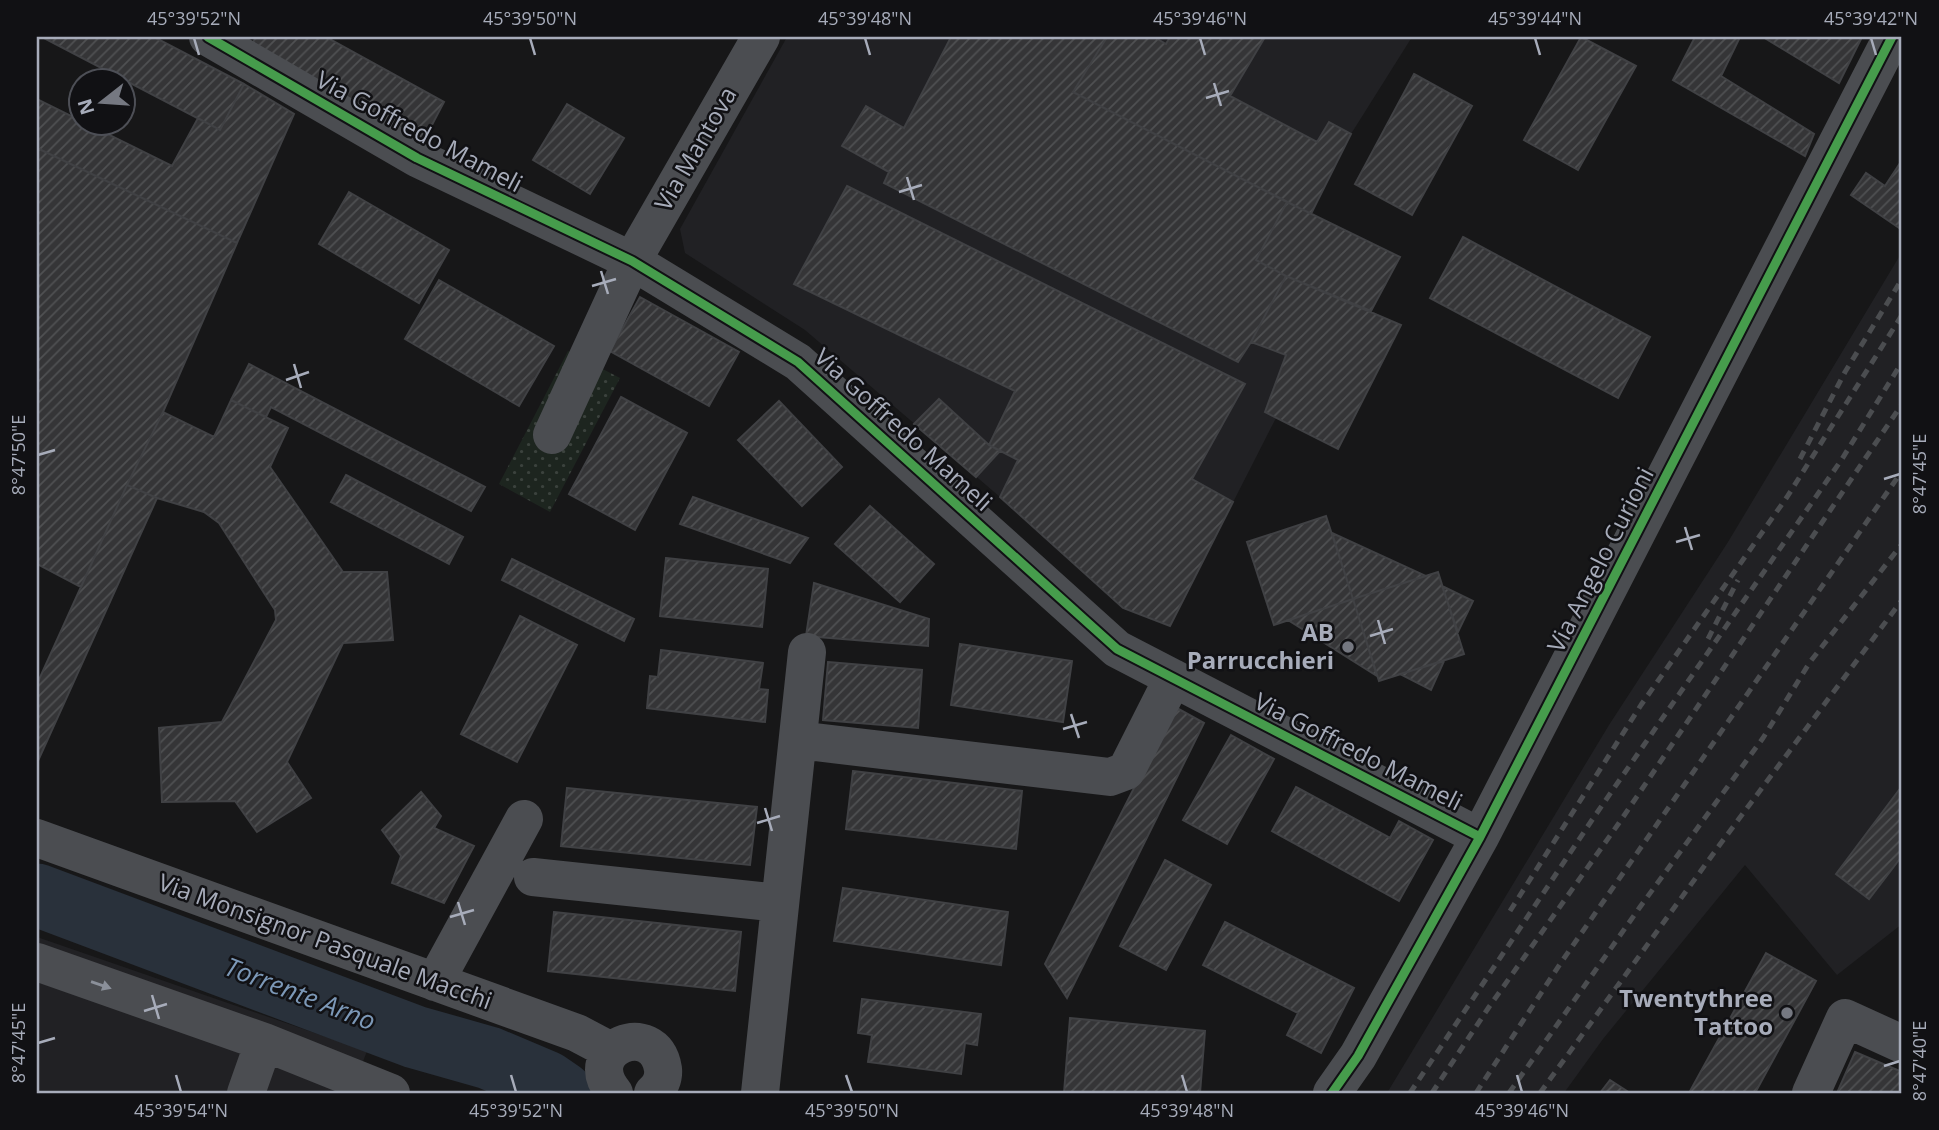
<svg xmlns="http://www.w3.org/2000/svg" width="1939" height="1130" font-family="'Open Sans',sans-serif">
  <defs>
    <pattern id="park-dots" width="8" height="8" patternUnits="userSpaceOnUse" patternTransform="scale(1.75)"><rect width="8" height="8" fill="#1d251f"/><path d="M2 2h.1M6 6h.1" fill="none" stroke="#3b423d" stroke-width="1.8" stroke-linecap="round"/></pattern>
    <pattern id="building-hatch" width="6" height="6" patternUnits="userSpaceOnUse" patternTransform="scale(1.75)"><rect width="6" height="6" fill="#353537"/><path d="M-1 1l2-2M0 6l6-6M5 7l2-2" fill="none" stroke="#4f5052"/></pattern>
  </defs>
  <rect width="100%" height="100%" fill="#171718"/>
  <path fill="#212124" d="M787,37H1412L1351,134L1311,214L1400,257L1371,311L1401,325L1338,449L1276,418L1170,626L1123,608L1000,497L805,330L685,253L680,229Z
    M1902,252V924L1837,975L1745,865L1603,1039L1564,1093H1387L1609,725L1728,542Z
    M37,937L367,1051L351,1093H37Z"/>
  <path fill="url(#park-dots)" d="M568,351L620,378L550,512L499,484Z"/>
  <g fill="none" stroke-linecap="round" stroke-linejoin="round">
    <path stroke="#29313b" stroke-width="63" d="M37,895L415,1037L489,1058L546,1082L562,1093"/>
  </g>
  <path fill="url(#building-hatch)" stroke="#404144" stroke-width="2" d="M42,37H154L244,84L220,130Z
    M256,37H326L444,102L421,146L248,51Z
    M951,37H1107L1073,92L1287,202L1256,260L1286,276L1251,342L1238,362L884,183L889,172L842,146L866,106L904,128Z
    M1107,37H1154L1166,44L1170,37H1265L1230,96L1317,142L1329,122L1351,134L1311,214L1073,92Z
    M1581,37L1636,66L1578,170L1524,140Z
    M1695,37H1740L1721,76L1814,134L1805,156L1673,80Z
    M1763,37H1862L1839,83Z
    M1414,74L1472,106L1412,215L1355,184Z
    M244,84L294,114L237,243L37,148V99L172,166L198,118L220,130Z
    M567,104L624,138L590,194L533,160Z
    M37,148L237,243L163,412L127,485L81,587L37,564Z
    M1902,160V224L1899,228L1851,195L1866,173L1885,186Z
    M847,186L1245,384L1192,479L1233,502L1170,626L1123,608L1000,497L1018,460L989,445L1015,391L794,284Z
    M349,192L449,250L419,303L319,244Z
    M1287,202L1400,257L1371,311L1286,276L1256,260Z
    M1463,237L1650,337L1618,398L1430,298Z
    M1286,276L1401,325L1338,449L1265,412L1286,355L1251,342Z
    M439,280L554,346L519,406L405,339Z
    M640,297L739,352L709,406L610,351Z
    M249,364L485,487L471,511L271,407L266,417L231,400Z
    M621,397L687,433L635,530L569,494Z
    M939,399L989,445L1000,451L976,477L914,424Z
    M231,400L288,428L270,467L343,572H387L393,640L343,643L287,762L311,798L257,832L235,801L162,802L159,728L222,722L276,620L275,610L219,523L204,512L157,498L127,485L163,412L214,437Z
    M779,401L842,467L802,506L738,440Z
    M346,475L463,537L449,564L331,502Z
    M127,485L157,498L37,763V684Z
    M693,497L808,538L790,563L680,524Z
    M870,506L934,564L900,602L835,544Z
    M1326,516L1353,599L1274,625L1247,542Z
    M1332,533L1426,576L1353,599Z
    M666,558L768,569L762,627L660,616Z
    M512,559L634,619L624,641L502,580Z
    M1438,572L1464,654L1379,681L1353,599Z
    M814,583L929,619L928,646L806,636Z
    M1442,586L1473,601L1458,632Z
    M1353,599L1377,676L1288,620Z
    M520,616L577,645L517,762L461,734Z
    M960,644L1072,661L1063,722L951,705Z
    M661,650L763,663L759,689L768,690L765,722L647,708L650,676L658,677Z
    M1444,661L1431,690L1400,674Z
    M828,662L922,670L918,728L823,720Z
    M1175,707L1204,723L1067,998L1045,964Z
    M1231,735L1274,759L1227,844L1183,820Z
    M853,771L1022,791L1016,849L846,829Z
    M1902,786V856L1869,899L1836,874Z
    M1296,787L1390,838L1399,821L1433,840L1399,901L1272,831Z
    M567,788L757,807L750,865L561,846Z
    M421,792L441,816L434,828L474,846L444,903L392,883L401,856L382,830Z
    M1165,860L1211,885L1166,970L1120,946Z
    M843,888L1008,912L1001,965L834,941Z
    M554,912L741,932L735,991L548,971Z
    M1225,922L1354,988L1321,1053L1287,1035L1298,1013L1203,965Z
    M1766,953L1816,981L1755,1093H1689Z
    M862,999L981,1014L977,1045L965,1043L961,1074L868,1062L872,1035L858,1033Z
    M1070,1018L1205,1031L1200,1093H1064Z
    M1855,1052L1902,1072V1093H1837Z
    M1610,1080L1630,1093H1600Z"/>
  <g fill="none" stroke-linecap="round" stroke-linejoin="round">
    <path stroke="#4b4d51" stroke-width="38" d="M208,37L417,158L632,261L798,362L1117,649L1480,837
      M552,435L632,261L761,37
      M798,740L1110,777L1126,771L1173,678
      M37,838L577,1033L611,1051
      M533,877L780,903
      M37,962L264,1042L391,1093
      M435,982L524,819
      M246,1093L264,1042
      M614,1093C577,1048 655,1017 663,1069C664,1078 660,1087 653,1093
      M760,1093L807,652
      M1332,1093L1358,1056L1480,837L1892,37
      M1811,1093L1845,1018L1902,1044"/>
    <path stroke="#4b4d50" stroke-width="5" stroke-dasharray="9 7" stroke-linecap="butt" d="M1800,459L1845,372L1902,279
      M1708,639L1738,580
      M1510,911L1641,705L1787,497L1902,315
      M1410,1093L1594,817L1842,459L1902,362
      M1432,1093L1489,1007L1619,823L1902,404
      M1476,1093L1560,964L1902,471
      M1509,1093L1640,907L1763,738L1810,662L1902,544
      M1540,1093L1721,843L1902,600"/>
    <defs>
      <path id="cycleway" d="M208,37L417,158L632,261L798,362L1117,649L1480,837
        M1332,1093L1358,1056L1480,837L1892,37"/>
    </defs>
    <use href="#cycleway" stroke="#111114" stroke-width="13"/>
    <use href="#cycleway" stroke="#469c4c" stroke-width="9"/>
  </g>
  <defs><path id="oneway-solid" d="M-6-.8H1V-3.2L6.5 0L1 3.2V.8H-6Z" transform="scale(1.75)"/></defs>
  <use fill="#8b909a" href="#oneway-solid" transform="translate(101 985) rotate(19)"/>
  <path fill="none" stroke="#a7acba" stroke-width="2.5" d="M194,38L199,55M530,38L535,55M865,38L870,55M1200,38L1205,55M1535,38L1540,55M1871,38L1876,55M1214,83L1221,106M1206,98L1229,91M907,177L914,200M899,192L922,185M601,271L608,294M592,286L616,279M294,364L301,388M286,380L309,372M38,455L55,450M1884,479L1900,474M1685,527L1692,550M1676,542L1700,535M1378,620L1385,644M1370,636L1393,629M1071,714L1079,738M1063,729L1087,722M765,808L772,831M757,823L780,816M458,902L465,925M450,917L474,910M152,995L159,1019M144,1011L167,1004M38,1043L55,1038M1884,1066L1900,1061M176,1075L181,1092M511,1075L516,1092M846,1075L852,1092M1182,1075L1187,1092M1517,1075L1522,1092"/>
  <g fill="#757881" stroke="#111114" stroke-width="2.5">
    <circle cx="1348" cy="647" r="7"/>
    <circle cx="1787" cy="1013" r="7"/>
  </g>
  <g text-anchor="middle" stroke-width="5" stroke-linejoin="round" paint-order="stroke">
    <g font-size="24" fill="#a7acba" stroke="#111114">
      <text transform="translate(419 132) rotate(28)" y="8">Via Goffredo Mameli</text>
      <text transform="translate(696 149) rotate(-60)" y="8">Via Mantova</text>
      <text transform="translate(903 430) rotate(42)" y="8">Via Goffredo Mameli</text>
      <text transform="translate(1601 560) rotate(-63)" y="8">Via Angelo Curioni</text>
      <text transform="translate(1358 752) rotate(27)" y="8">Via Goffredo Mameli</text>
      <text transform="translate(325 942) rotate(20)" y="8">Via Monsignor Pasquale Macchi</text>
    </g>
    <g font-size="24" font-weight="bold" fill="#a7acba" stroke="#111114" text-anchor="end">
      <text x="1334" y="641">AB<tspan x="1334" dy="28">Parrucchieri</tspan></text>
      <text x="1773" y="1007">Twentythree<tspan x="1773" dy="28">Tattoo</tspan></text>
    </g>
    <g font-size="26" font-style="italic" fill="#7c98b7" stroke="#111114">
      <text transform="translate(300 994) rotate(21)" y="9">Torrente Arno</text>
    </g>
  </g>
  <rect width="1939" height="1130" fill="none" stroke="#111114" stroke-width="77"/>
  <g transform="translate(102 102) rotate(253)"><circle r="33" fill="#111114" stroke="#4d4f56" stroke-width="2"/>
  <path d="M0-5L12 26L0 18L-12 26Z" fill="#757881"/>
  <text y="-10" font-size="19" font-weight="bold" text-anchor="middle" fill="#a7acba">N</text>
  </g>
  <rect x="38" y="38" width="1862" height="1054" fill="none" stroke="#a7acba" stroke-width="2.5"/>
  <g font-size="18" text-anchor="middle" fill="#a7acba">
    <text x="194" y="25">45°39'52"N</text>
    <text x="530" y="25">45°39'50"N</text>
    <text x="865" y="25">45°39'48"N</text>
    <text x="1200" y="25">45°39'46"N</text>
    <text x="1535" y="25">45°39'44"N</text>
    <text x="1871" y="25">45°39'42"N</text>
    <text transform="translate(19 455) rotate(-90)" y="6">8°47'50"E</text>
    <text transform="translate(1920 474) rotate(-90)" y="6">8°47'45"E</text>
    <text transform="translate(19 1043) rotate(-90)" y="6">8°47'45"E</text>
    <text transform="translate(1920 1061) rotate(-90)" y="6">8°47'40"E</text>
    <text x="181" y="1117">45°39'54"N</text>
    <text x="516" y="1117">45°39'52"N</text>
    <text x="852" y="1117">45°39'50"N</text>
    <text x="1187" y="1117">45°39'48"N</text>
    <text x="1522" y="1117">45°39'46"N</text>
  </g>
</svg>
